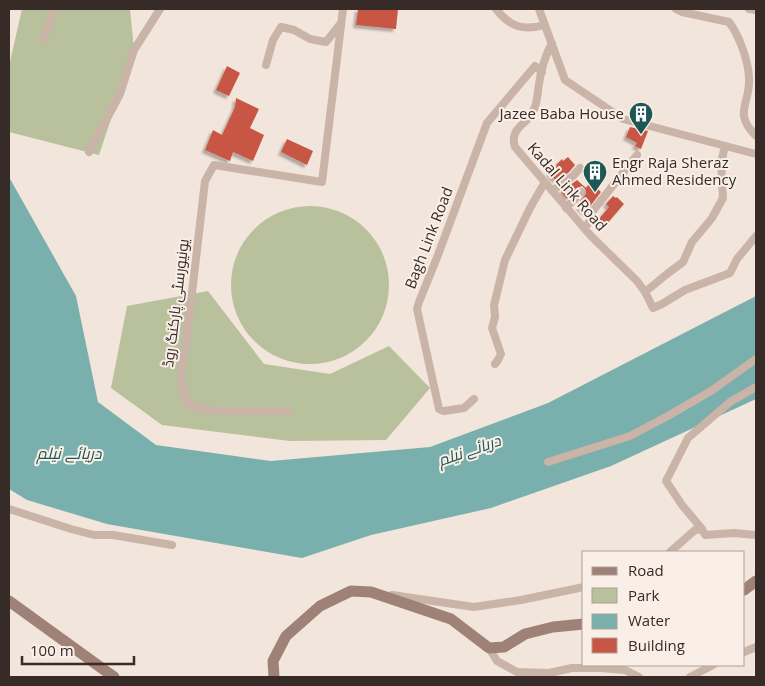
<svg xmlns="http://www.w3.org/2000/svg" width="765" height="686" font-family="'Open Sans',Cairo,sans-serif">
  <defs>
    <filter id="shadow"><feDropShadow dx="-3" dy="3" stdDeviation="1" flood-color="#0004"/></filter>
  </defs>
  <rect width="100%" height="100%" fill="#f2e5db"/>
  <path fill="#b8c19b" d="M22,9H130L134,50L99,155L9,132V66Z
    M231 285a79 79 0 1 1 158 0a79 79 0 1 1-158 0Z
    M208,291L264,364L330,374L389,346L430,388L386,440L290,441L162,425L111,388L127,306Z"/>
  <path fill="#79afac" d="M9,177L76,296L98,402L156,445L271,461L430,447L548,403L756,296V399L611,466L491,508L371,535L302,558L107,524L27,500L9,489Z"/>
  <path fill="#c75644" filter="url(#shadow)" d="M358,9H398L396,29L356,25Z
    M227,66L240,73L229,96L216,90Z
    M236,98L259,109L250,128L264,135L253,161L233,152L230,161L205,150L213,130L222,135L235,107Z
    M630,127L648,131L641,149L635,146L637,143L626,137Z
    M287,139L313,151L307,165L281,152Z
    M568,157L575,165L569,172L560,178L559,177L555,180L549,172L557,166L556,165L562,159L563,161Z
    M577,180L586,188L591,182L601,192L588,209L586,213L579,207L582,204L580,201L586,194V190L582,186L577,188L567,199L561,192Z
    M613,196L616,198L617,197L624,204L605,226L598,220L609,207L606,204Z"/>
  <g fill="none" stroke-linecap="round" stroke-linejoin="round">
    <path stroke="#cab3a7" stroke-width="8" d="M496,9C510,27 523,31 545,25
      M539,9L565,80L623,119L756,154
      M676,9L682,12L729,22C739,35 748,60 749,77C751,104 732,112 756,136
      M749,9L756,10
      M44,39L55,9
      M552,43C545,56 541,70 539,84C537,94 538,103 533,111C526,126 509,128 515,147L590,235L637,281L645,292L653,308L662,304L685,290L730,273L737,259L756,236
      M266,65L273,40L281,27L294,30L310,39L326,42L341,23
      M89,152L120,94L134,50L160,9
      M552,191L573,176L580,168
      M566,208L581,192
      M584,228L592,219V212L637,155
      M645,292L667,274L683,262L692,242L712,218L723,198L721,163L725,146
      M495,364L498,360L501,354L492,328L495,317L494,305L505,260L530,208L545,182
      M756,387L730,402L688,438L666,481L682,505L702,529L705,535L734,533L756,535
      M474,399L464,408L444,411L439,409L417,309L419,302L438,255L487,123L535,66L542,72
      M289,411H218L192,407L184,398L181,370L187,336L205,181L214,165L322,182L343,9
      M548,462L630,436L666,417L711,391L756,359
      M9,509L71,529L94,535H113L172,545
      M670,552L695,530L702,529
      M392,595L474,607L521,600L584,587
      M489,648L497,661L517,672L549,673L572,668H600L625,670L639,677
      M744,652L756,647
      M690,677L713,665"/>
    <path stroke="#9e8278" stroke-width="11" d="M744,590L756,581
      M9,601L114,677
      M274,677L273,661L286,636L320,606L351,591L371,592L451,619L489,648L504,647L525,634L553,627L584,624"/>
  </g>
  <defs>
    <symbol id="building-pin" viewBox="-11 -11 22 30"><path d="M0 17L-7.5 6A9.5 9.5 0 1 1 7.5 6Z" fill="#1d5856" stroke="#faefe7"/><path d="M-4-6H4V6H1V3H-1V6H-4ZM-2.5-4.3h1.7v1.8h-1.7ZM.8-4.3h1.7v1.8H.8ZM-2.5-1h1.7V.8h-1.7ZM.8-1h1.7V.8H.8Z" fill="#fff"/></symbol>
  </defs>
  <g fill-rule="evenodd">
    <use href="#building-pin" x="627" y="100" width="28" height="38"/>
    <use href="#building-pin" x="581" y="158" width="28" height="38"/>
  </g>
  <g text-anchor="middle" stroke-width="4" stroke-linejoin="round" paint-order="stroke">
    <g font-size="15" fill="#362b27" stroke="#faefe7" text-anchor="end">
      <text x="624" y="119">Jazee Baba House</text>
      <text x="612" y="168" text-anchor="start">Engr Raja Sheraz<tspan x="612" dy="17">Ahmed Residency</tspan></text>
    </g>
    <g font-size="15" fill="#362b27" stroke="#faefe7">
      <text transform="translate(567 187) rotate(49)" y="5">Kadal Link Road</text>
      <text transform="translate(429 238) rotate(-69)" y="5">Bagh Link Road</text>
      <text transform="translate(176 303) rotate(-83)" y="5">یونیورسٹی پارکنگ روڈ</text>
    </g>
    <g font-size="16" font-style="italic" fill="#1d5856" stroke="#faefe7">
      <text transform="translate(469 450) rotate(-19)" y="6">دریائے نیلم</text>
      <text x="69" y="459">دریائے نیلم</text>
    </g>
  </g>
  <rect width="765" height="686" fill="none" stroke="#362b27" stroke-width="20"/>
  <rect x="582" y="551" width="162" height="115" fill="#faefe7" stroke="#aca19a"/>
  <rect x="592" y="567" width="25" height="8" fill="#9e8278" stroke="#aca19a"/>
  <text x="628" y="576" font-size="15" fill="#362b27">Road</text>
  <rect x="592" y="588" width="25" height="15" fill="#b8c19b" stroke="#aca19a"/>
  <text x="628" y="601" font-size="15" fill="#362b27">Park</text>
  <rect x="592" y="614" width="25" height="15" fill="#79afac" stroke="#aca19a"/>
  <text x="628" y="626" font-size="15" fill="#362b27">Water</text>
  <rect x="592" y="638" width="25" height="15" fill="#c75644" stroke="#aca19a"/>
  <text x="628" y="651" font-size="15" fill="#362b27">Building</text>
  <path d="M22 656v8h112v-8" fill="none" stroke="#362b27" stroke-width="2.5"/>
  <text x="30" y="656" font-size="15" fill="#362b27" stroke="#faefe7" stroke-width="4" paint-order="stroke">100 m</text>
</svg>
